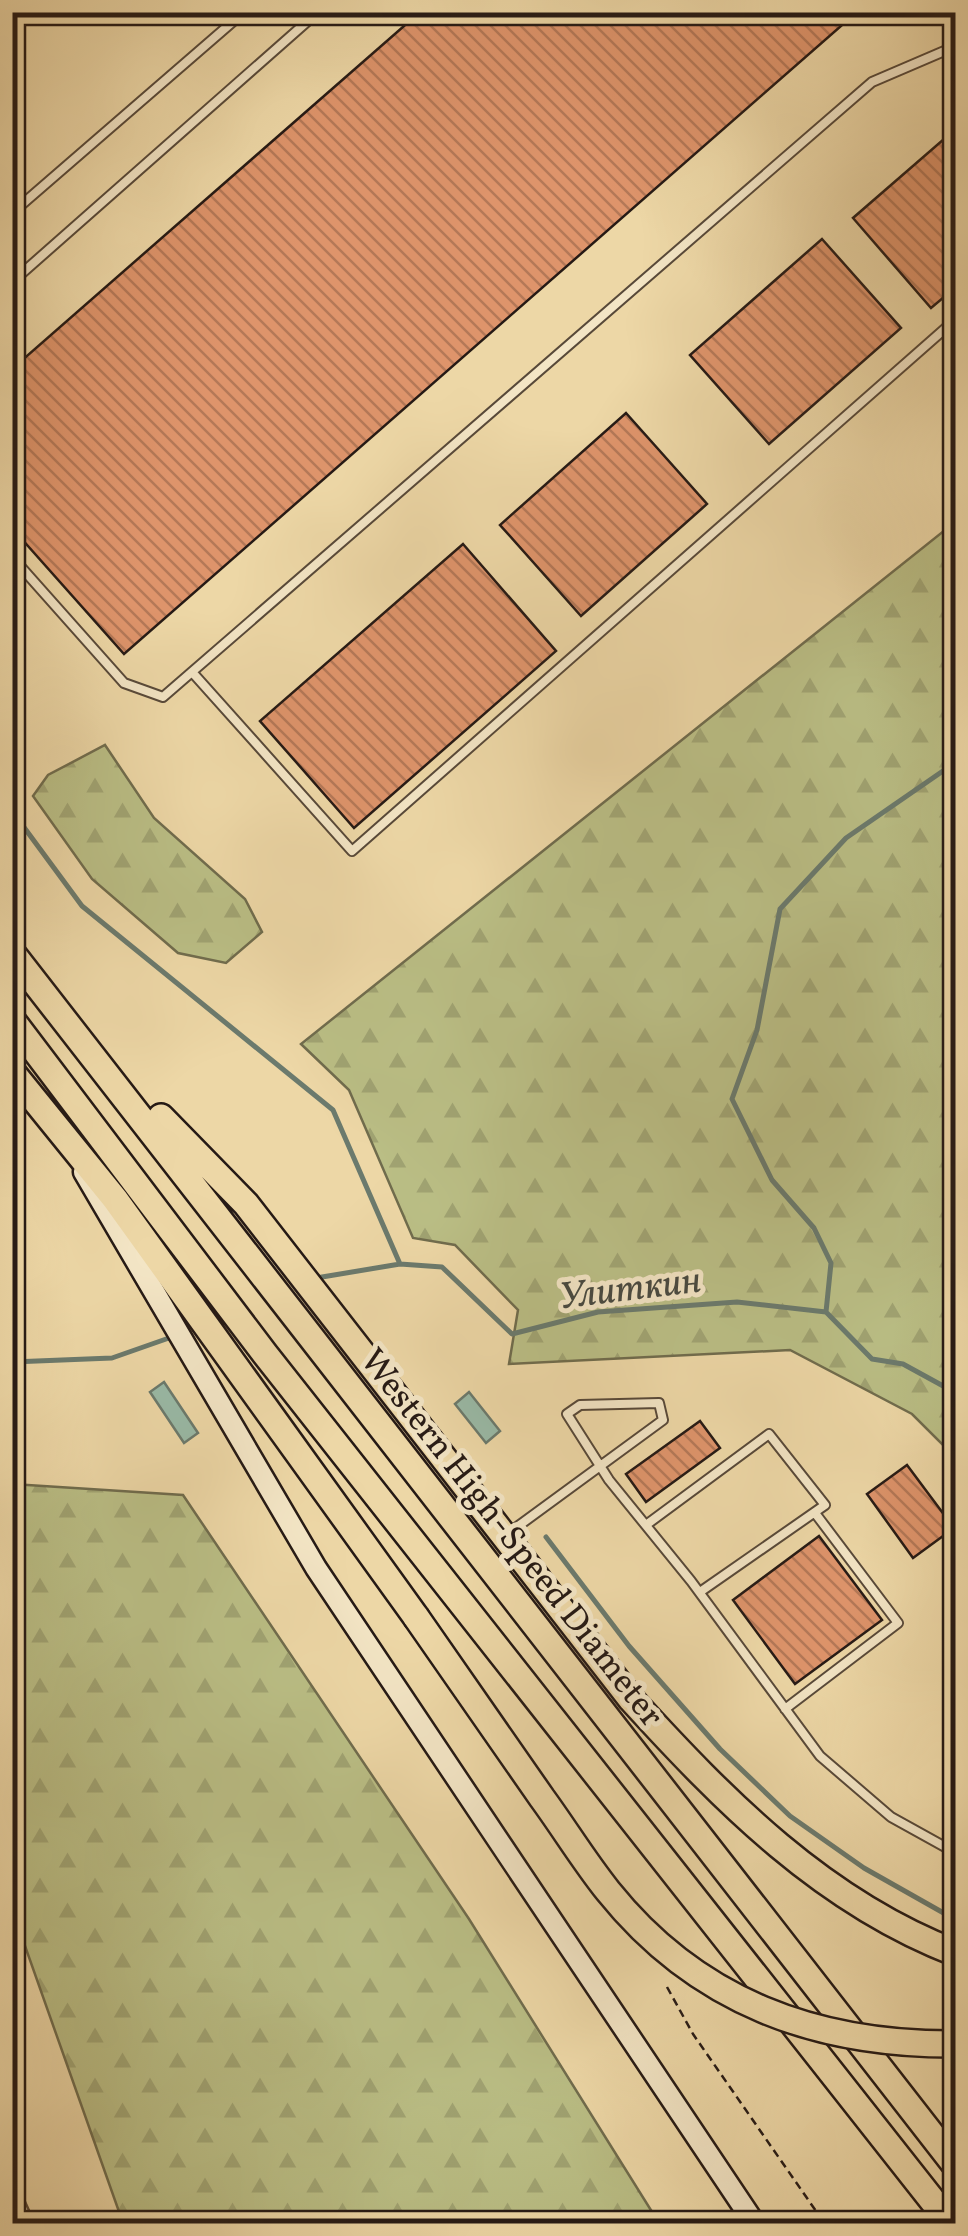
<svg xmlns="http://www.w3.org/2000/svg" width="968" height="2236" font-family="Vollkorn,serif">
  <defs>
    <pattern id="forest-firs" width="22" height="20" patternUnits="userSpaceOnUse" patternTransform="scale(2.5)"><rect width="22" height="20" fill="#babe85"/><path d="M5 1l3.5 6h-7zM16 11l3.5 6h-7z" fill="#a0a372"/></pattern>
    <pattern id="building-back-hatch" width="6" height="6" patternUnits="userSpaceOnUse" patternTransform="scale(2.5)"><rect width="6" height="6" fill="#de946b"/><path d="M-1 5l2 2M0 0l6 6M5-1l2 2" fill="none" stroke="#b47857"/></pattern>
  </defs>
  <rect width="100%" height="100%" fill="#edd7a6"/>
  <filter id="stains"><feTurbulence type="fractalNoise" baseFrequency=".002" numOctaves="4"/><feColorMatrix values="0 0 0 0 .2 0 0 0 0 .09 0 0 0 0 .02 0 0 0 .5 -.17"/></filter>
  <radialGradient id="worn" r=".72"><stop offset=".6" stop-color="#630" stop-opacity="0"/><stop offset="1" stop-color="#630" stop-opacity=".3"/></radialGradient>
  <path fill="url(#forest-firs)" stroke="#706c4d" stroke-width="2.5" d="M955,522V1457L912,1414L790,1350L509,1364L518,1310L455,1245L413,1238L349,1090L301,1044Z
    M105,745L154,818L245,899L262,932L226,963L178,953L92,879L33,796L48,775Z
    M12,1484L183,1495L469,1919L659,2223H123L13,1912Z"/>
  <path fill="#99baa7" stroke="#6b7a6d" stroke-width="2.5" d="M164,1382L198,1433L184,1443L150,1392Z
    M469,1392L500,1431L486,1443L455,1404Z"/>
  <g fill="none" stroke-linecap="round" stroke-linejoin="round">
    <path stroke="#6b7a6d" stroke-width="5" d="M12,811L82,906L333,1110L400,1264
      M316,1278L400,1264L442,1267L512,1334L598,1312L737,1302L826,1312L872,1359L903,1364L956,1393
      M826,1312L831,1263L814,1228L772,1180L732,1099L757,1030L780,909L846,838L956,762
      M12,1362L112,1358L169,1338
      M546,1537L629,1646L720,1749L790,1816L864,1868L956,1920"/>
  </g>
  <path fill="url(#building-back-hatch)" stroke="#261a15" stroke-width="2.5" d="M420,12H857L124,654L12,528V369Z
    M944,139L956,153V287L931,308L853,218Z
    M822,239L901,328L769,444L690,355Z
    M626,413L707,504L581,616L500,525Z
    M463,544L556,651L354,828L260,721Z
    M700,1421L720,1448L646,1502L626,1474Z
    M907,1465L954,1528L913,1558L867,1494Z
    M819,1536L882,1620L795,1684L733,1600Z"/>
  <g fill="none" stroke-linecap="round" stroke-linejoin="round">
    <defs>
      <path id="service" d="M12,213L244,12
        M12,282L318,12
        M12,557L124,683L163,697L872,82L956,46
        M192,672L352,851L956,319
        M646,1525L769,1434L825,1505L700,1592
        M506,1535L663,1420L659,1403L580,1405L567,1414L609,1480L691,1581L820,1756L891,1817L956,1853
        M785,1709L898,1623L815,1513"/>
      <path id="minor" d="M12,2193L26,2224"/>
      <path id="secondary" d="M84,1172L316,1568L755,2224"/>
      <path id="motorway" d="M12,953L956,2166
        M12,1020L265,1354L951,2224
        M12,1072L115,1199L416,1617
        M161,1117L246,1204L631,1699C725,1802 823,1902 956,1953"/>
    </defs>
    <use href="#service" stroke="#584939" stroke-width="12"/>
    <use href="#minor" stroke="#584939" stroke-width="19"/>
    <use href="#secondary" stroke="#261a15" stroke-width="25"/>
    <use href="#motorway" stroke="#261a15" stroke-width="30"/>
    <path stroke="#261a15" stroke-width="2.5" stroke-dasharray="8 5" stroke-linecap="butt" d="M667,1987L693,2034L825,2224"/>
    <use href="#service" stroke="#f3e5c5" stroke-width="8"/>
    <use href="#minor" stroke="#f3e5c5" stroke-width="14"/>
    <use href="#secondary" stroke="#f3e5c5" stroke-width="20"/>
    <use href="#motorway" stroke="#edd7a6" stroke-width="25"/>
    <defs>
      <path id="motorway-bridge" d="M416,1617C458,1677 500,1737 542,1798C564,1828 584,1861 608,1891C697,2002 816,2045 956,2044"/>
    </defs>
    <use href="#motorway-bridge" stroke="#261a15" stroke-width="30" stroke-linecap="butt"/>
    <use href="#motorway-bridge" stroke="#edd7a6" stroke-width="25"/>
  </g>
  <g text-anchor="middle" stroke-width="10" stroke-linejoin="round" paint-order="stroke">
    <g font-size="35" fill="#261a15" stroke="#f3e5c5">
      <text transform="translate(513 1537) rotate(52)" y="12">Western High-Speed Diameter</text>
    </g>
    <g font-size="38" font-style="italic" fill="#484a41" stroke="#f3e5c5">
      <text transform="translate(630 1287) rotate(-7)" y="13">Улиткин</text>
    </g>
  </g>
  <rect width="968" height="2236" fill="none" stroke="#edd7a6" stroke-width="50"/>
  <rect x="15" y="15" width="938" height="2206" fill="none" stroke="#261a15" stroke-width="5"/>
  <rect x="25" y="25" width="918" height="2186" fill="none" stroke="#261a15" stroke-width="2.5"/>
  <rect width="100%" height="100%" filter="url(#stains)"/>
  <rect width="100%" height="100%" fill="url(#worn)"/>
</svg>
